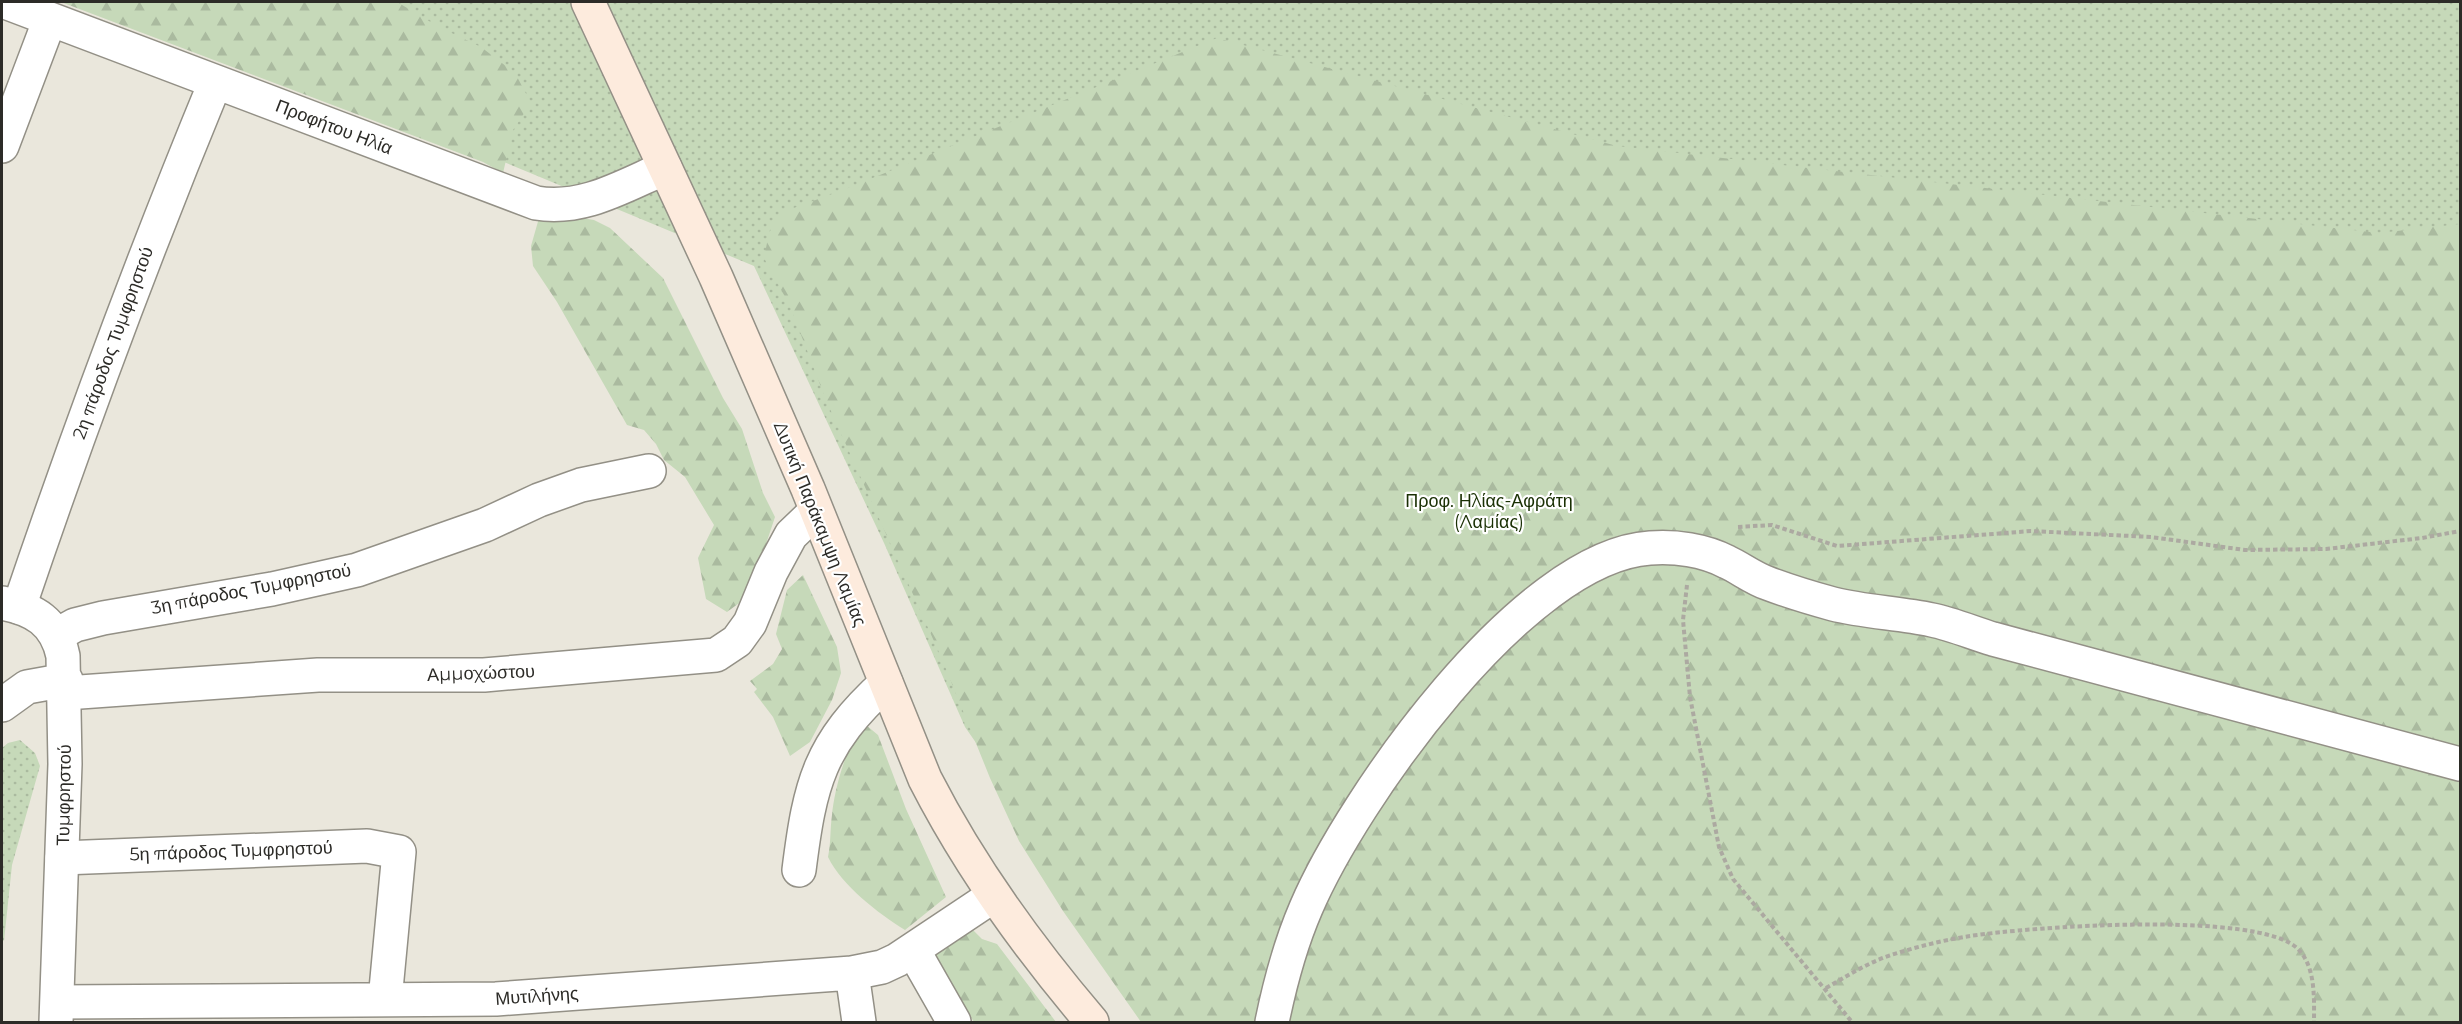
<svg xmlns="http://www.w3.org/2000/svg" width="2462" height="1024" font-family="Montserrat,sans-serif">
  <defs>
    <pattern id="grass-dots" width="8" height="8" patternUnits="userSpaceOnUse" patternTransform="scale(1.5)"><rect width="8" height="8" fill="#c6d9b9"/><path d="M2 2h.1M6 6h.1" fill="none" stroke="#aaba9f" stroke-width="1.8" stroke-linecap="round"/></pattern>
    <pattern id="forest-firs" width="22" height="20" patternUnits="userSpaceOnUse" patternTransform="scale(1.5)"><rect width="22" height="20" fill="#c6d9b9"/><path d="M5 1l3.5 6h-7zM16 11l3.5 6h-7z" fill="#aaba9f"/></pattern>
  </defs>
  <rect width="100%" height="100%" fill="#eae7dc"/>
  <path fill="url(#grass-dots)" d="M100,2H2460V1022L1136,972L965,727L884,543L754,266L319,85Z
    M20,740L35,753L40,766L12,865L4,941L2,939V748L8,743Z"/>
  <path fill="url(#forest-firs)" d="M61,2H397L439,27L481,47L515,73L531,103L513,130L503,173L483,162Z
    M1217,38L1617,146L2379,233L2460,224V1022H1141L1063,911L1019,841L990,778L942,659L826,400L790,306L764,258L769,233L780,213L843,190Z
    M541,211L594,220L610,228L663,278L723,398L742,429L763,493L775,517L766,544L764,572L750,595L727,612L706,599L698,558L714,525L685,477L664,460L656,444L644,430L627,425L557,302L533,266L531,246Z
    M803,575L837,647L841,673L832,700L810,742L790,756L773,717L754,692L757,689L750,681L773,664L782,649L776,634L787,590Z
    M866,725L878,735L906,809L946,897L905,930C878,913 842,886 828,857C831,843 830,829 832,815C834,791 847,739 866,725Z
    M971,928L982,939L997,944L1056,1022H974L933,960L934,953Z"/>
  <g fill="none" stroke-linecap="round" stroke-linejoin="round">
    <defs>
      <path id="minor" d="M5,2L536,203C583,211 623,186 665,168
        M2,146L50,19
        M19,607C79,430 144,255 215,83
        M57,635L75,625L103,618L272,589L357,570L485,525L539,500L581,485L649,471
        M66,693L318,675H484L716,655L737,641L750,623L771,572L791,535L816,511
        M62,858L367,846L399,852L385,1000
        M799,870C810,783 819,744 886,683
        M913,950L954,1022
        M852,973L859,1022
        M58,1002L496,999L852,973L882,967L897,960L993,896
        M1272,1022C1280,983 1290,945 1306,908C1352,800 1523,556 1650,548C1675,546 1704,550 1727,562C1740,568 1753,578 1767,583C1788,591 1811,598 1833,604C1865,612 1899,613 1932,620C1952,624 1973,633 1993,639L2460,764"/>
      <path id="tertiary" d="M2,603C34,609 56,622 63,656L65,764L56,1022
        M2,705L27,687L66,680"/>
      <path id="secondary" d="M588,2L716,277L808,489L925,779C970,867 1028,947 1092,1022"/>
    </defs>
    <use href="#minor" stroke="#939086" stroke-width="36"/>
    <use href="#tertiary" stroke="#939086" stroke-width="36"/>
    <use href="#secondary" stroke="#939086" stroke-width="36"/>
    <path stroke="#aca9a1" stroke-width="4" stroke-dasharray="4.5 3" stroke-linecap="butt" d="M1738,527L1772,525L1837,546L2031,531L2151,537L2245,550L2326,549L2422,538L2460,531
      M1687,585L1683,620L1690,697L1719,847L1733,879L1852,1022
      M1826,988C1847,976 1867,963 1891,955C1916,947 1944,940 1970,936C2029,927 2259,910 2298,949C2316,967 2314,999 2314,1022"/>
    <use href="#minor" stroke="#fff" stroke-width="33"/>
    <use href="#tertiary" stroke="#fff" stroke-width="33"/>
    <use href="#secondary" stroke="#fdebdd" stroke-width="33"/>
  </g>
  <g text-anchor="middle" stroke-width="4.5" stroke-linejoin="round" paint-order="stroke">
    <g font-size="18" fill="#2c2b27" stroke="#fff">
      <text transform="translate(334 127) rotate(21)" y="6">Προφήτου Ηλία</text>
      <text transform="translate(113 343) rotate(-70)" y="6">2η πάροδος Τυμφρηστού</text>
      <text transform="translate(820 524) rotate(68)" y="6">Δυτική Παράκαμψη Λαμίας</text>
      <text transform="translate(251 589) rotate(-11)" y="6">3η πάροδος Τυμφρηστού</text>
      <text transform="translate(481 673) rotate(-2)" y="6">Αμμοχώστου</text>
      <text transform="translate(64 795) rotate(-89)" y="6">Τυμφρηστού</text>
      <text transform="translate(231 851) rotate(-2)" y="6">5η πάροδος Τυμφρηστού</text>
      <text transform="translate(537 996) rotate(-4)" y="6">Μυτιλήνης</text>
    </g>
    <g font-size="18" fill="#1a3004" stroke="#fff">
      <text x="1489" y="507">Προφ. Ηλίας-Αφράτη<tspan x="1489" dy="21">(Λαμίας)</tspan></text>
    </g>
  </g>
  <rect width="2462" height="1024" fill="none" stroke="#2c2b27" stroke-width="6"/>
</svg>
